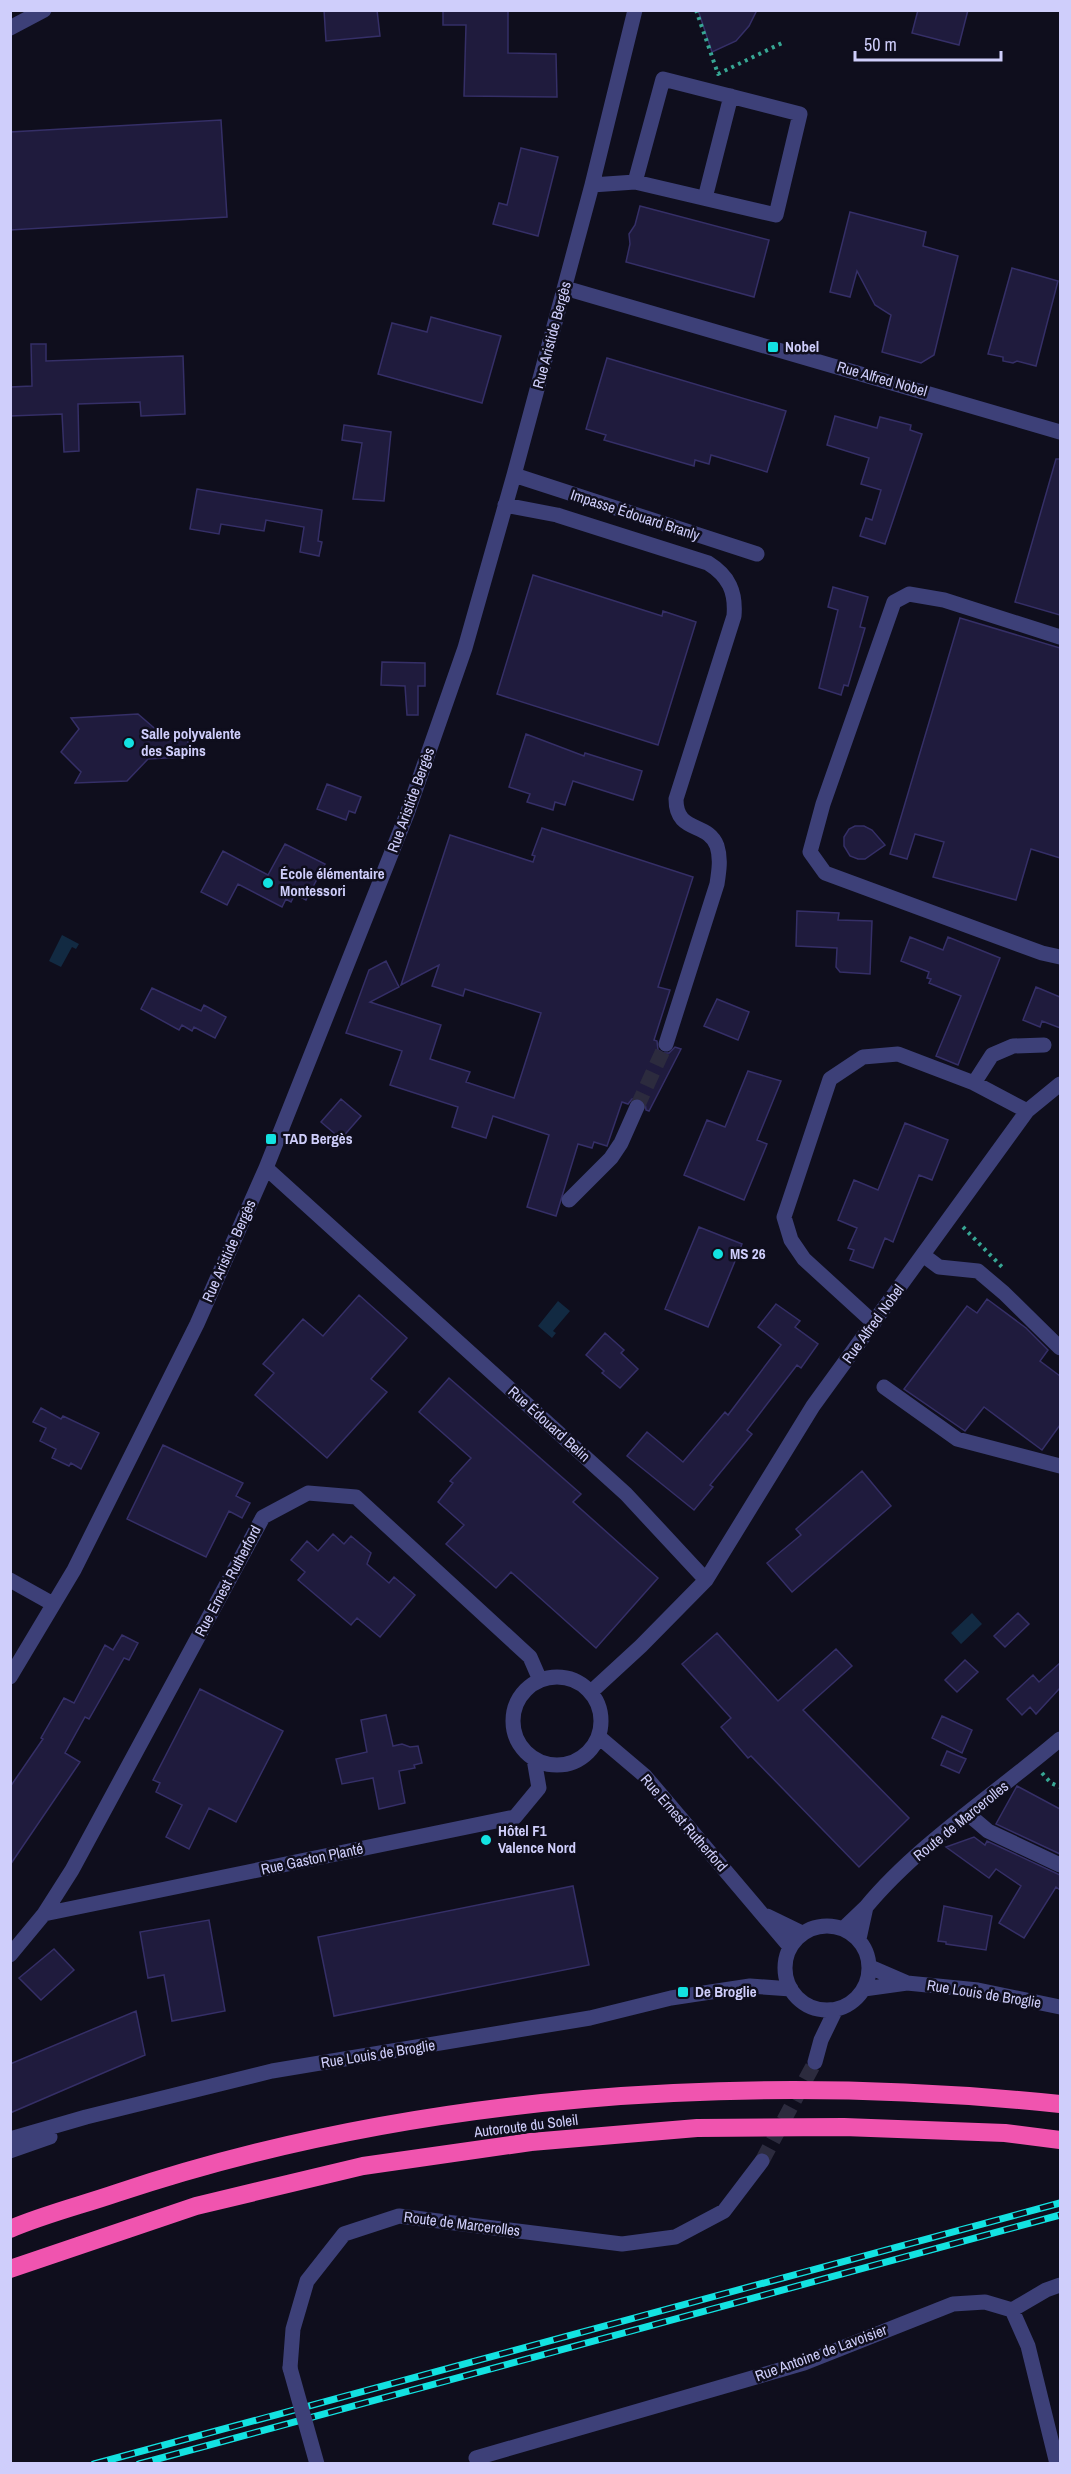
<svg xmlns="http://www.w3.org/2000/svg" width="1071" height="2474" font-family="'Archivo Narrow',sans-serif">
  <rect width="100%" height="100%" fill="#0f0e1d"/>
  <path fill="#122a42" d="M62,935L79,944L76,949L72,947L61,967L49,961Z
    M558,1301L570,1311L553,1331L556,1333L552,1338L538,1326Z
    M972,1613L982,1624L961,1644L951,1633Z"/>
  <path fill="#1f1b3d" stroke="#352f67" stroke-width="1.5" d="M324,10H377L380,36L326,41Z
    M443,10H508V53L556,54L557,97L464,96L466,25H443Z
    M698,10H757L749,26L736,41L712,52Z
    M918,10H968L959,45L912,33Z
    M221,120L227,217L10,230V132Z
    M521,148L558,157L538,236L493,224L499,203L507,205Z
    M640,206L769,240L754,297L626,262L630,244L629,234L635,225Z
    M850,212L926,232L923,246L958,256L934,355L921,363L882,352L891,315L875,305L857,271L850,297L830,292Z
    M1012,268L1058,281L1036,366L1017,361L1013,363L1003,361V357L988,354Z
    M431,317L501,336L482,403L378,374L392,323L427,332Z
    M31,344H46V361L183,356L185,414L141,416L140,402L78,404L79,451L64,452L62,414L10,416V387L32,386Z
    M607,358L786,411L767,472L711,455L709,464L695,460L694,466L604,440L606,435L586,429Z
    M835,416L877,428L880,417L911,425L910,430L922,434L885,544L860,536L866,518L872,520L881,490L861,484L869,458L827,445Z
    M344,425L391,432L384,501L353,499L362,443L342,440Z
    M1056,459H1060V615L1015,602Z
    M197,489L322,510L318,541L322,542L319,556L300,552L304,527L266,520L264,531L221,524L219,534L190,529Z
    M533,575L662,616L663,611L696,622L658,745L497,694Z
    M833,587L868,597L860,627L865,628L848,686L844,685L841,695L819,688L838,610L828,607Z
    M960,618L1060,648V858L1031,849L1016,900L933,877L944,842L915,834L907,859L890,854Z
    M382,662L425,663V686H418V715H407L405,686L381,685Z
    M138,714L160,733L182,732L188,736V752L183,757L148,759L127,781L75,783L81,772L61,752L79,729L71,718Z
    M526,734L584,756L585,753L642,771L633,800L573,781L565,805L555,802L553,810L527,802L530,794L509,787Z
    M327,784L361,797L355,813L349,811L346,820L317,809Z
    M855,826H864L872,830L885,845L865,859H858L850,856L844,846V837L849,829Z
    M542,828L693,877L658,987L670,990L654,1040L657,1041L658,1050L663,1053H669L675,1047L681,1049L649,1111L646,1110L645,1102L640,1098L632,1099L628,1104L622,1102L607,1146L594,1142L592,1148L578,1144L556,1216L527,1207L549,1135L493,1116L486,1138L452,1127L458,1107L390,1085L402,1051L346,1033L369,970L386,961L399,987L370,1002L441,1025L430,1059L470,1072L466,1082L514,1098L541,1013L465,989L463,996L432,986L439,965L401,985L450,835L533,862L535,856L532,855Z
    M285,844L325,864L306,900L295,894L291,902L286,899L282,907L238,884L227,905L201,892L223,851L268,875Z
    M797,911L839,913L838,920L872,921L870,974L840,972L836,967L837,948L796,946Z
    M910,937L943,950L948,937L1000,958L958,1065L936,1056L961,996L929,983L931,979L927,978L929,972L901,961Z
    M1036,987L1060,997V1028L1042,1021L1040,1027L1023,1020Z
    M152,988L201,1011L204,1005L226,1017L215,1038L194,1027L192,1031L182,1025L179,1030L141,1009Z
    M717,999L749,1012L738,1040L704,1026Z
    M748,1071L781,1081L757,1140L767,1144L744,1200L684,1175L707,1120L725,1127Z
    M341,1099L361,1116L341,1139L321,1122Z
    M905,1123L948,1140L932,1180L919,1175L893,1242L885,1238L873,1268L850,1260L854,1250L848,1248L857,1228L838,1220L854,1180L878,1190Z
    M699,1227L742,1244L708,1327L665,1309Z
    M359,1295L407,1338L371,1379L387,1392L327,1458L255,1395L274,1373L263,1364L303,1319L323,1336Z
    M987,1299L1026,1328L1048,1350L1040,1361L1060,1376V1425L1042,1450L984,1407L965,1431L904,1389L967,1306L977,1313Z
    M776,1304L800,1321L795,1327L818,1344L801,1368L797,1365L747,1430L752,1434L710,1485L713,1487L694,1510L627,1456L647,1432L683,1462L725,1412L728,1415L781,1345L758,1327Z
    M605,1333L624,1350L621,1353L638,1369L620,1388L602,1373L604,1371L586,1355Z
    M449,1378L581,1494L573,1502L658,1578L596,1648L511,1572L496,1588L446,1544L464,1525L438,1502L453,1483L450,1481L471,1458L419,1412Z
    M41,1408L61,1419L63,1416L99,1433L81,1469L71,1463L69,1466L52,1458L56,1449L40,1441L46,1428L33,1422Z
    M163,1445L243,1483L236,1496L250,1503L242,1518L229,1511L206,1557L127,1519Z
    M862,1471L891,1506L792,1592L767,1563L801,1535L796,1529Z
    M333,1534L344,1544L351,1536L371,1553L367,1564L389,1583L394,1577L415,1595L380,1637L357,1618L351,1625L298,1580L305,1572L291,1560L307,1541L318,1551Z
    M1018,1613L1029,1624L1005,1647L994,1636Z
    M717,1633L778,1701L836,1649L852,1666L803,1710L909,1818L859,1867L751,1756L748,1758L721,1727L731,1718L682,1664Z
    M122,1635L138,1643L129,1660L124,1658L89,1719L85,1717L65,1753L80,1762L10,1865V1787L43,1739L41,1738L64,1698L74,1703L105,1645L113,1650Z
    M965,1660L978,1672L957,1692L945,1680Z
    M1060,1663V1688L1036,1714L1030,1707L1022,1715L1007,1699L1033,1675L1039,1682Z
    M200,1689L283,1731L236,1822L209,1808L189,1849L166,1837L182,1805L156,1792L160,1783L153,1780Z
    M386,1715L393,1746L402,1744L410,1747L418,1746L422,1763L414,1765L415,1768L399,1771L405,1803L379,1809L373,1778L342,1784L336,1759L367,1752L361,1720Z
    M942,1716L972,1730L962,1753L932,1738Z
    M947,1751L966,1759L959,1773L941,1765Z
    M1017,1786L1060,1809V1854L996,1824Z
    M974,1837L985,1845L987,1841L1060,1875V1890L1056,1887L1024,1938L999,1923L1021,1886L996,1869L989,1878L946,1847Z
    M573,1886L589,1965L334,2016L318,1937Z
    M944,1906L992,1916L986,1950L946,1944V1942L938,1941Z
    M209,1920L225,2011L172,2021L164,1975L148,1978L140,1932Z
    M54,1949L74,1970L41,2000L19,1978Z
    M136,2011L145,2055L10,2113V2064Z"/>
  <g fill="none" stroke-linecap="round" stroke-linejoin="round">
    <path stroke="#2c2b3e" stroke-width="15" stroke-dasharray="15 8" stroke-linecap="butt" d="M637,1107L666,1044
      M762,2161L815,2062"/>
    <path stroke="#37a694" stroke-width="4" stroke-dasharray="3 4.5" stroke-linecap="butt" d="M696,10L718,74L782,43
      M963,1227L1002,1267
      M1042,1773L1051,1783L1060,1787"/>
    <path stroke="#3d4078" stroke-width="15" d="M10,28L44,10
      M592,185L635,182L776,215L800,114L663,79L635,182
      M705,198L731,96
      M565,288L1060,432
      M514,475L757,554
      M505,505L557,515L708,563C729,576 736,592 734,616L676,799C676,834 708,821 717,846C721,858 719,871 717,884L666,1044
      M1060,637L944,600L909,594L894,602L823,804L810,852L825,873L1042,953L1060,957
      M974,1083L992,1055L1013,1046L1044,1045
      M266,1168L626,1494L706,1580
      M569,1200L611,1158L621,1143L637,1107
      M923,1255L939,1267L978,1271L1004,1293L1060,1348
      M874,1323L804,1259L791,1240L784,1217L830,1079L863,1057L898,1054L974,1083L1027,1111
      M884,1387L957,1439L1060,1466
      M10,1580L53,1604
      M513 1721a44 44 0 1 1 88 0a44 44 0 1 1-88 0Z
      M10,1677L74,1570L197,1324L266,1168L407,814L465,648L514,475L592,185L635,10
      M591,1692L641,1646L706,1580L813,1406L1027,1111L1060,1084
      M599,1737L645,1776L790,1947
      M968,1814L988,1831L1060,1865
      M866,1907C917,1845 998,1792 1060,1739
      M44,1914L515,1817L539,1788L534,1759
      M767,1916L802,1933
      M785 1968a42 42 0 1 1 84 0a42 42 0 1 1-84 0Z
      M844,1928L866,1907L859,1939
      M10,1955L44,1914L72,1870L263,1517L308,1493L356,1497L530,1657L540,1680
      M870,1967L907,1983
      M864,1989L907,1983L978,1990L1060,2007
      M815,2062L821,2040L836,2009
      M10,2139L86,2117L272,2071L590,2018L671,1998L750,1986L791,1989
      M10,2151L50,2137
      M1012,2310L1046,2290L1060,2285
      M290,2368L293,2329L307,2281L344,2234L399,2216L622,2244L675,2237L724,2211L762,2161
      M476,2458L804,2363L953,2304L985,2302L1012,2310L1028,2346L1057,2464"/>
    <path stroke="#f054af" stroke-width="18" d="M10,2229C45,2214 82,2205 117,2193C416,2093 749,2072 1060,2104
      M10,2269L196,2206L363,2166L531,2142L697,2128L844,2127L1005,2133L1060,2140"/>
    <defs>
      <path id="rail" d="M94,2464L1060,2203
        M139,2464L1060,2215"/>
    </defs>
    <use href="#rail" stroke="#13e2e1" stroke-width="7"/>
    <use href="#rail" stroke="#0f0e1d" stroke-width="4.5" stroke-dasharray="14" stroke-linecap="butt"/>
    <path stroke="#3d4078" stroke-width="15" d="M290,2368L317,2464"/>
  </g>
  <g fill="#13e2e1" stroke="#0f0e1d" stroke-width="2">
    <rect x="767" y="341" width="12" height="12" rx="3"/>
    <circle cx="129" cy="743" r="6"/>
    <circle cx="268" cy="883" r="6"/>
    <rect x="265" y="1133" width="12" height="12" rx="3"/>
    <circle cx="718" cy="1254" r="6"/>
    <circle cx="486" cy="1840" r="6"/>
    <rect x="677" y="1986" width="12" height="12" rx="3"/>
  </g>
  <g text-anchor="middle" stroke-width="5" stroke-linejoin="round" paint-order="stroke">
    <g font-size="15" fill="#cfcefb" stroke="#0f0e1d">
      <text transform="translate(552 335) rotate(-75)" y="5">Rue Aristide Bergès</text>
      <text transform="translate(882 379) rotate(16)" y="5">Rue Alfred Nobel</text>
      <text transform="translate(635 515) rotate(18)" y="5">Impasse Édouard Branly</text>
      <text transform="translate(411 800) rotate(-70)" y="5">Rue Aristide Bergès</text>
      <text transform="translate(229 1251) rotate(-66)" y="5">Rue Aristide Bergès</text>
      <text transform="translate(873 1324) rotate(-54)" y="5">Rue Alfred Nobel</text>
      <text transform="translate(549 1424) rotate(42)" y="5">Rue Édouard Belin</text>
      <text transform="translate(228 1581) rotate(-62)" y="5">Rue Ernest Rutherford</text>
      <text transform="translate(961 1821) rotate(-39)" y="5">Route de Marcerolles</text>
      <text transform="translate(684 1823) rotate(49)" y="5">Rue Ernest Rutherford</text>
      <text transform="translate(312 1859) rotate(-12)" y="5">Rue Gaston Planté</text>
      <text transform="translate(984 1994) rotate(9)" y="5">Rue Louis de Broglie</text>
      <text transform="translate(378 2054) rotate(-9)" y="5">Rue Louis de Broglie</text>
      <text transform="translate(526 2126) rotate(-7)" y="5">Autoroute du Soleil</text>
      <text transform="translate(462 2224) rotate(7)" y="5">Route de Marcerolles</text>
      <text transform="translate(821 2353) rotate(-20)" y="5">Rue Antoine de Lavoisier</text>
    </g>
    <g font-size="15" font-weight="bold" fill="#cfcefb" stroke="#0f0e1d" text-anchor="start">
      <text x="785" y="352">Nobel</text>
      <text x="141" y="739">Salle polyvalente<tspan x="141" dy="17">des Sapins</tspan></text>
      <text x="280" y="879">École élémentaire<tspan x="280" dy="17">Montessori</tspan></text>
      <text x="283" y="1144">TAD Bergès</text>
      <text x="730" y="1259">MS 26</text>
      <text x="498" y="1836">Hôtel F1<tspan x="498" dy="17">Valence Nord</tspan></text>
      <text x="695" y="1997">De Broglie</text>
    </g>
  </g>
  <rect width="1071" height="2474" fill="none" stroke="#cfcefb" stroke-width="24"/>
  <path d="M855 51v9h146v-9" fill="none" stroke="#cfcefb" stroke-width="3"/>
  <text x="864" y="51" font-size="18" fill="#cfcefb" stroke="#0f0e1d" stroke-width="4.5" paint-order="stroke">50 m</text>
</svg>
